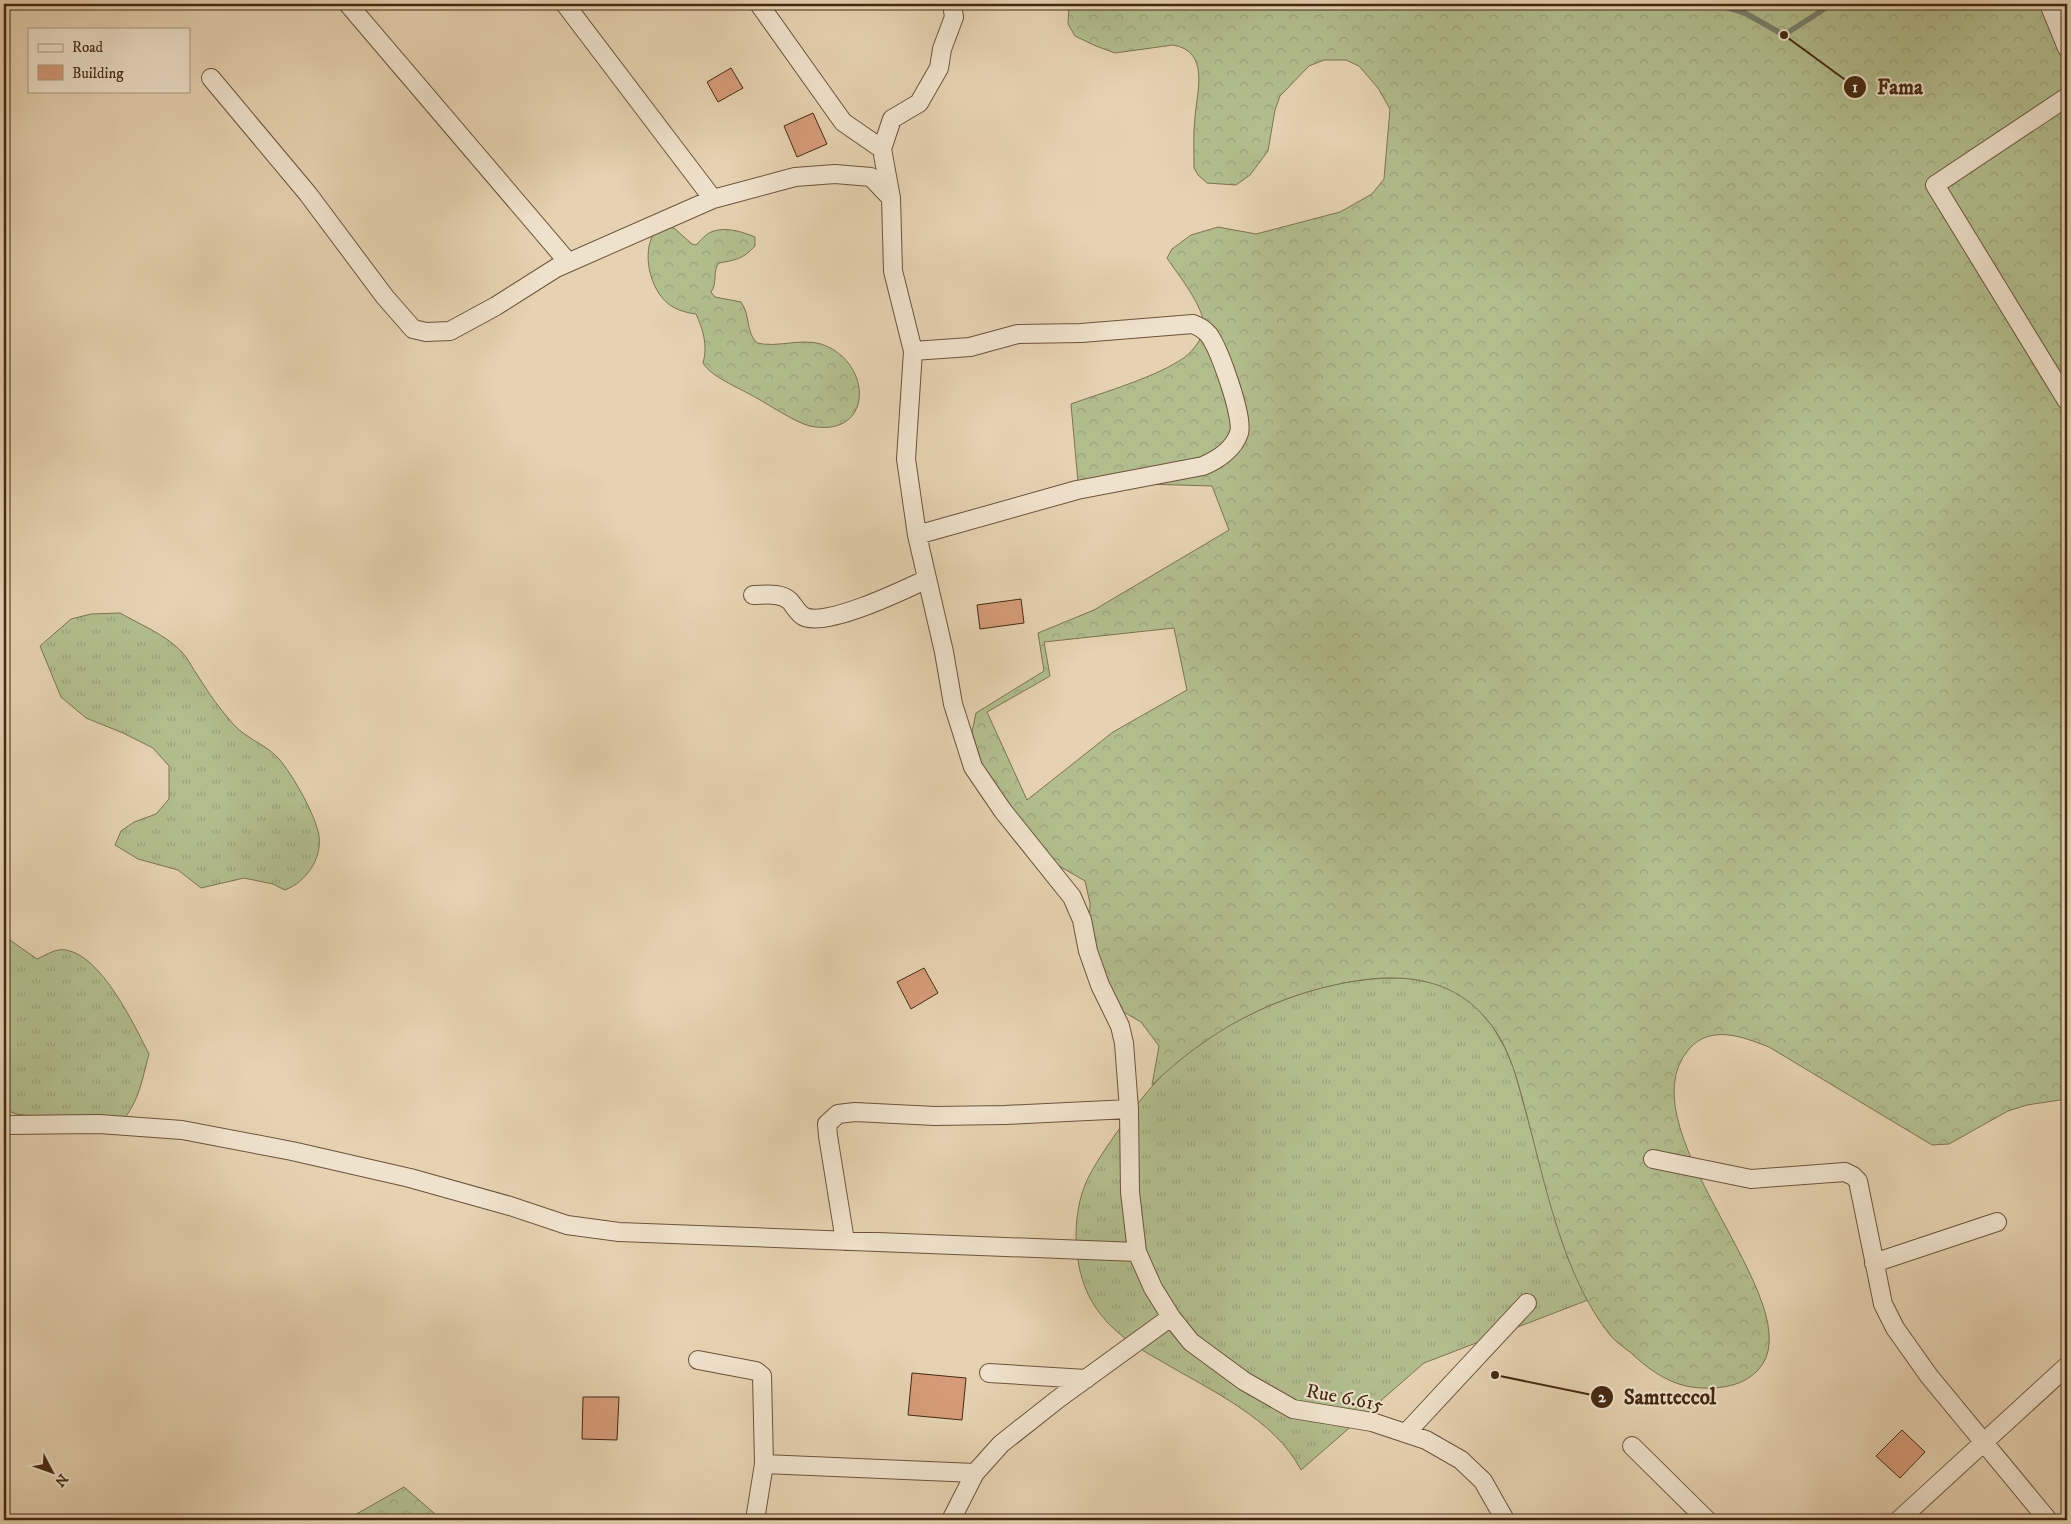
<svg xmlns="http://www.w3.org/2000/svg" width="2071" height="1524" font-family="'IM FELL DW Pica',serif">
  <defs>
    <pattern id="grass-tufts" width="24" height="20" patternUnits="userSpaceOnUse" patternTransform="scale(1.25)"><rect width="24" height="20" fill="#b2bd8e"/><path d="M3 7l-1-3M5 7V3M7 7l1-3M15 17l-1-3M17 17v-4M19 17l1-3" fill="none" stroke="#9aa279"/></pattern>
    <pattern id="forest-crowns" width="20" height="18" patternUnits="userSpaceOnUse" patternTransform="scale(1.25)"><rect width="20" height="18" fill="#b2bd8e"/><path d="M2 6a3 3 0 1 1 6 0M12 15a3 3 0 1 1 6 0" fill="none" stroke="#9aa279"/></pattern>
  </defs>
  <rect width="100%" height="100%" fill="#e6d2b1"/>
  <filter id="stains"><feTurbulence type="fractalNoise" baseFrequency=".004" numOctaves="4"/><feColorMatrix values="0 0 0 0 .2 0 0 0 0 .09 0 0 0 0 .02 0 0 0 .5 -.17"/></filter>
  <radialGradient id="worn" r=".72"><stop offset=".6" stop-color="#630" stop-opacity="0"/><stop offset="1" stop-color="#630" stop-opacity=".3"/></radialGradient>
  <path fill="url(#grass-tufts)" stroke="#7c7350" d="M120,613C141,625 164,634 181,651C188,658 192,668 198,676C209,694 220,709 234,725C247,739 267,745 279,759C293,775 316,816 319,836C322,859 306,882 285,890L273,884L244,878L201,888L178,870L138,859L115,845L121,831L134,822L156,814L169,799V766L153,748L123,733L86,718L61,697L40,646L71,619L91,614Z
    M4,936L37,959C46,955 56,948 66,950C102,956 134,1025 149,1054C141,1084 138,1106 116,1128L16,1114L4,1109Z
    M1407,978L1433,983L1454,991L1475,1006L1493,1027L1505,1048L1514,1069L1549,1196L1568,1258L1588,1300L1424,1363L1301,1470C1275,1419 1208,1389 1161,1361C1136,1347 1112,1332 1096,1308C1072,1274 1070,1215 1088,1178C1100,1155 1115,1135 1130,1114C1153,1083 1179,1054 1213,1034C1258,1008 1310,986 1363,980C1377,978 1392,978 1407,978Z"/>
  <path fill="url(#forest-crowns)" stroke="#7c7350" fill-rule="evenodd" d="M1069,4H2067V1099L2027,1105L2008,1111L1949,1144L1932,1145L1769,1047C1743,1037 1711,1024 1689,1049C1617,1132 1833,1320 1750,1377C1733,1389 1706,1390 1686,1386C1664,1381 1646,1367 1630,1352C1623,1347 1615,1341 1610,1335C1563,1277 1545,1183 1526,1112C1518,1083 1511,1051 1492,1026C1457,978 1404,972 1349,982C1272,996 1208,1031 1152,1085L1159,1046L1141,1022L1117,1008L1089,933L1090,903L1085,881L1040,855L993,801L972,732L976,713L1044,671L1038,633L1094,610L1229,530L1212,486L1078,482L1071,404C1104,392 1157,377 1185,357C1193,351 1205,336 1204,325C1202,304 1179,276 1167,258L1172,249L1191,235L1218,227L1256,234L1340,212L1372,194L1384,179L1390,109L1378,88L1359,66L1346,60H1324L1309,66L1280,96L1275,110L1268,151L1250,175L1236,185L1207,183L1198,175L1194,168C1194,151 1193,134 1195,117C1197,92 1210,51 1173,45L1115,53L1096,46L1075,36L1068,24ZM1174,628L1187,690L1113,732L1027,800L987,712L1050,676L1044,642Z
    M663,227L674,228L692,244L696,245C701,240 706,234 711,232C725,226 743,232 755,237V246C743,259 736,260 719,263C712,271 718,283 711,292L715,297L741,302C751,316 745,331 757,343C777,348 800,338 821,344C873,361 875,439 810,426C796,423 768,404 753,396C739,388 710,376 703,363C708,346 703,329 696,314C688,313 680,311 673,307C652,295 642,259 652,237C654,233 660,230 663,227Z
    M404,1487L442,1520H352L353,1516Z"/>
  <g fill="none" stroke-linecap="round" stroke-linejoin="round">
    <path stroke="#767f6b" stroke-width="5.5" d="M1716,4L1745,13L1784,35L1832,4"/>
  </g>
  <path fill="#d59b79" stroke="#452912" d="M731,68L743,88L718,102L707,82Z
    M813,113L827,144L797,157L784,126Z
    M1021,599L1024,623L980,629L977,605Z
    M924,968L938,993L911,1009L897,982Z
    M912,1373L966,1378L962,1420L908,1415Z
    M583,1397H619L617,1440L582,1439Z
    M1902,1430L1925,1452L1900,1478L1876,1456Z"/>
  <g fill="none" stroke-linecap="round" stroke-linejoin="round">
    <defs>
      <path id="minor" d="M348,4L568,262
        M565,4L713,199
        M759,4L843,122L882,149
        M2049,4L2067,48
        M211,78L308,194L385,297L413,329L426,332L450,331L496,306L556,268L713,199L795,177L835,174L871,177L891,198L893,271L913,351L906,459L917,535L944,652L953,704L973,767L1003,811L1072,897L1082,920L1088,951L1100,985L1120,1026L1124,1043L1129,1109L1130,1192L1137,1252L1153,1288L1171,1317L1191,1342L1244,1381L1293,1409L1372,1422L1426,1440L1461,1460L1483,1481L1505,1520
        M2067,97L1935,185L2067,401
        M891,198L882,149L892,119L919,103L939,68L942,49L954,17L952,4
        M913,351L970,347L1018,334L1081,333L1193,324C1200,327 1204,329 1209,335C1219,349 1244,417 1239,433C1234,449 1217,460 1203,466L1077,490L917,535
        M753,595C765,595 780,592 790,601C794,606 798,613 803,616C823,629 904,590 927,579
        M4,1125L99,1124L182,1130L292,1151L410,1178L510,1206L567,1225L619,1232L1137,1252
        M1653,1159L1751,1179L1845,1172L1853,1176L1858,1181L1883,1304L1895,1328L1929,1376L2048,1520
        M845,1241L828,1136L827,1124L838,1114L855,1112L935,1116L1005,1115L1129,1109
        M1874,1263L1997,1222
        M698,1360L756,1371L762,1376L764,1464L755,1520
        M989,1373L1086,1379
        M1406,1433L1527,1303
        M1632,1446L1707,1520
        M764,1464L975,1473
        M951,1520L975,1473L1001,1444L1058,1399L1171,1317
        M1899,1520L2067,1366"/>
    </defs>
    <use href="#minor" stroke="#6d533a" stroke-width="20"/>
    <use href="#minor" stroke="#efe2cc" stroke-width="18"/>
  </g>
  <g text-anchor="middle" stroke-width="4" stroke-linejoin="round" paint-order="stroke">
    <g font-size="20" fill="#452912" stroke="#efe2cc">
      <text transform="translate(1345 1397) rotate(11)" y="7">Rue 6.615</text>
    </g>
  </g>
  <path fill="none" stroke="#452912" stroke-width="2" d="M1784 35L1855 87M1495 1375L1602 1397"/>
  <g fill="#452912" stroke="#efe2cc" stroke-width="2">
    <circle cx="1784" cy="35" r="5"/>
    <circle cx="1495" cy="1375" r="5"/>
    <circle cx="1855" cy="87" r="12"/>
    <circle cx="1602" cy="1397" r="12"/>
  </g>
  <g font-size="15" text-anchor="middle" font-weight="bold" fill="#fff">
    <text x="1855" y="92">1</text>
    <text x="1602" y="1402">2</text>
  </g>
  <g font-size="21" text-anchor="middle" font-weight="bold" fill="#452912" stroke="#efe2cc" stroke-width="4" stroke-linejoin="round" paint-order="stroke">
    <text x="1900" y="94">Fama</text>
    <text x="1670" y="1404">Samtteccol</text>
  </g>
  <rect width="2071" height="1524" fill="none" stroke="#e6d2b1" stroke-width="20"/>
  <rect x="5" y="5" width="2061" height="1514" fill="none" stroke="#452912" stroke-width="2.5"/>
  <rect x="10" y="10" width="2051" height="1504" fill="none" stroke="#452912"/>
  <rect x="28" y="28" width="162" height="65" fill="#efe2cc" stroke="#ab9882"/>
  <rect x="38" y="44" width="25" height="8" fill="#efe2cc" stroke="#ab9882"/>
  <text x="72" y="52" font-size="15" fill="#452912">Road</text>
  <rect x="38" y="65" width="25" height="15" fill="#d59b79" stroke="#ab9882"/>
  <text x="72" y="78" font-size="15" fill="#452912">Building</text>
  <g transform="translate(52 1472) rotate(131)" stroke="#efe2cc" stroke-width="4" paint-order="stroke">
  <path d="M0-4L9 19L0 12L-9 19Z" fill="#452912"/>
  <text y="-8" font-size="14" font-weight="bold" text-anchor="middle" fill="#452912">N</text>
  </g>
  <rect width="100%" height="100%" filter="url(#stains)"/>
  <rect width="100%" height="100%" fill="url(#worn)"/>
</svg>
